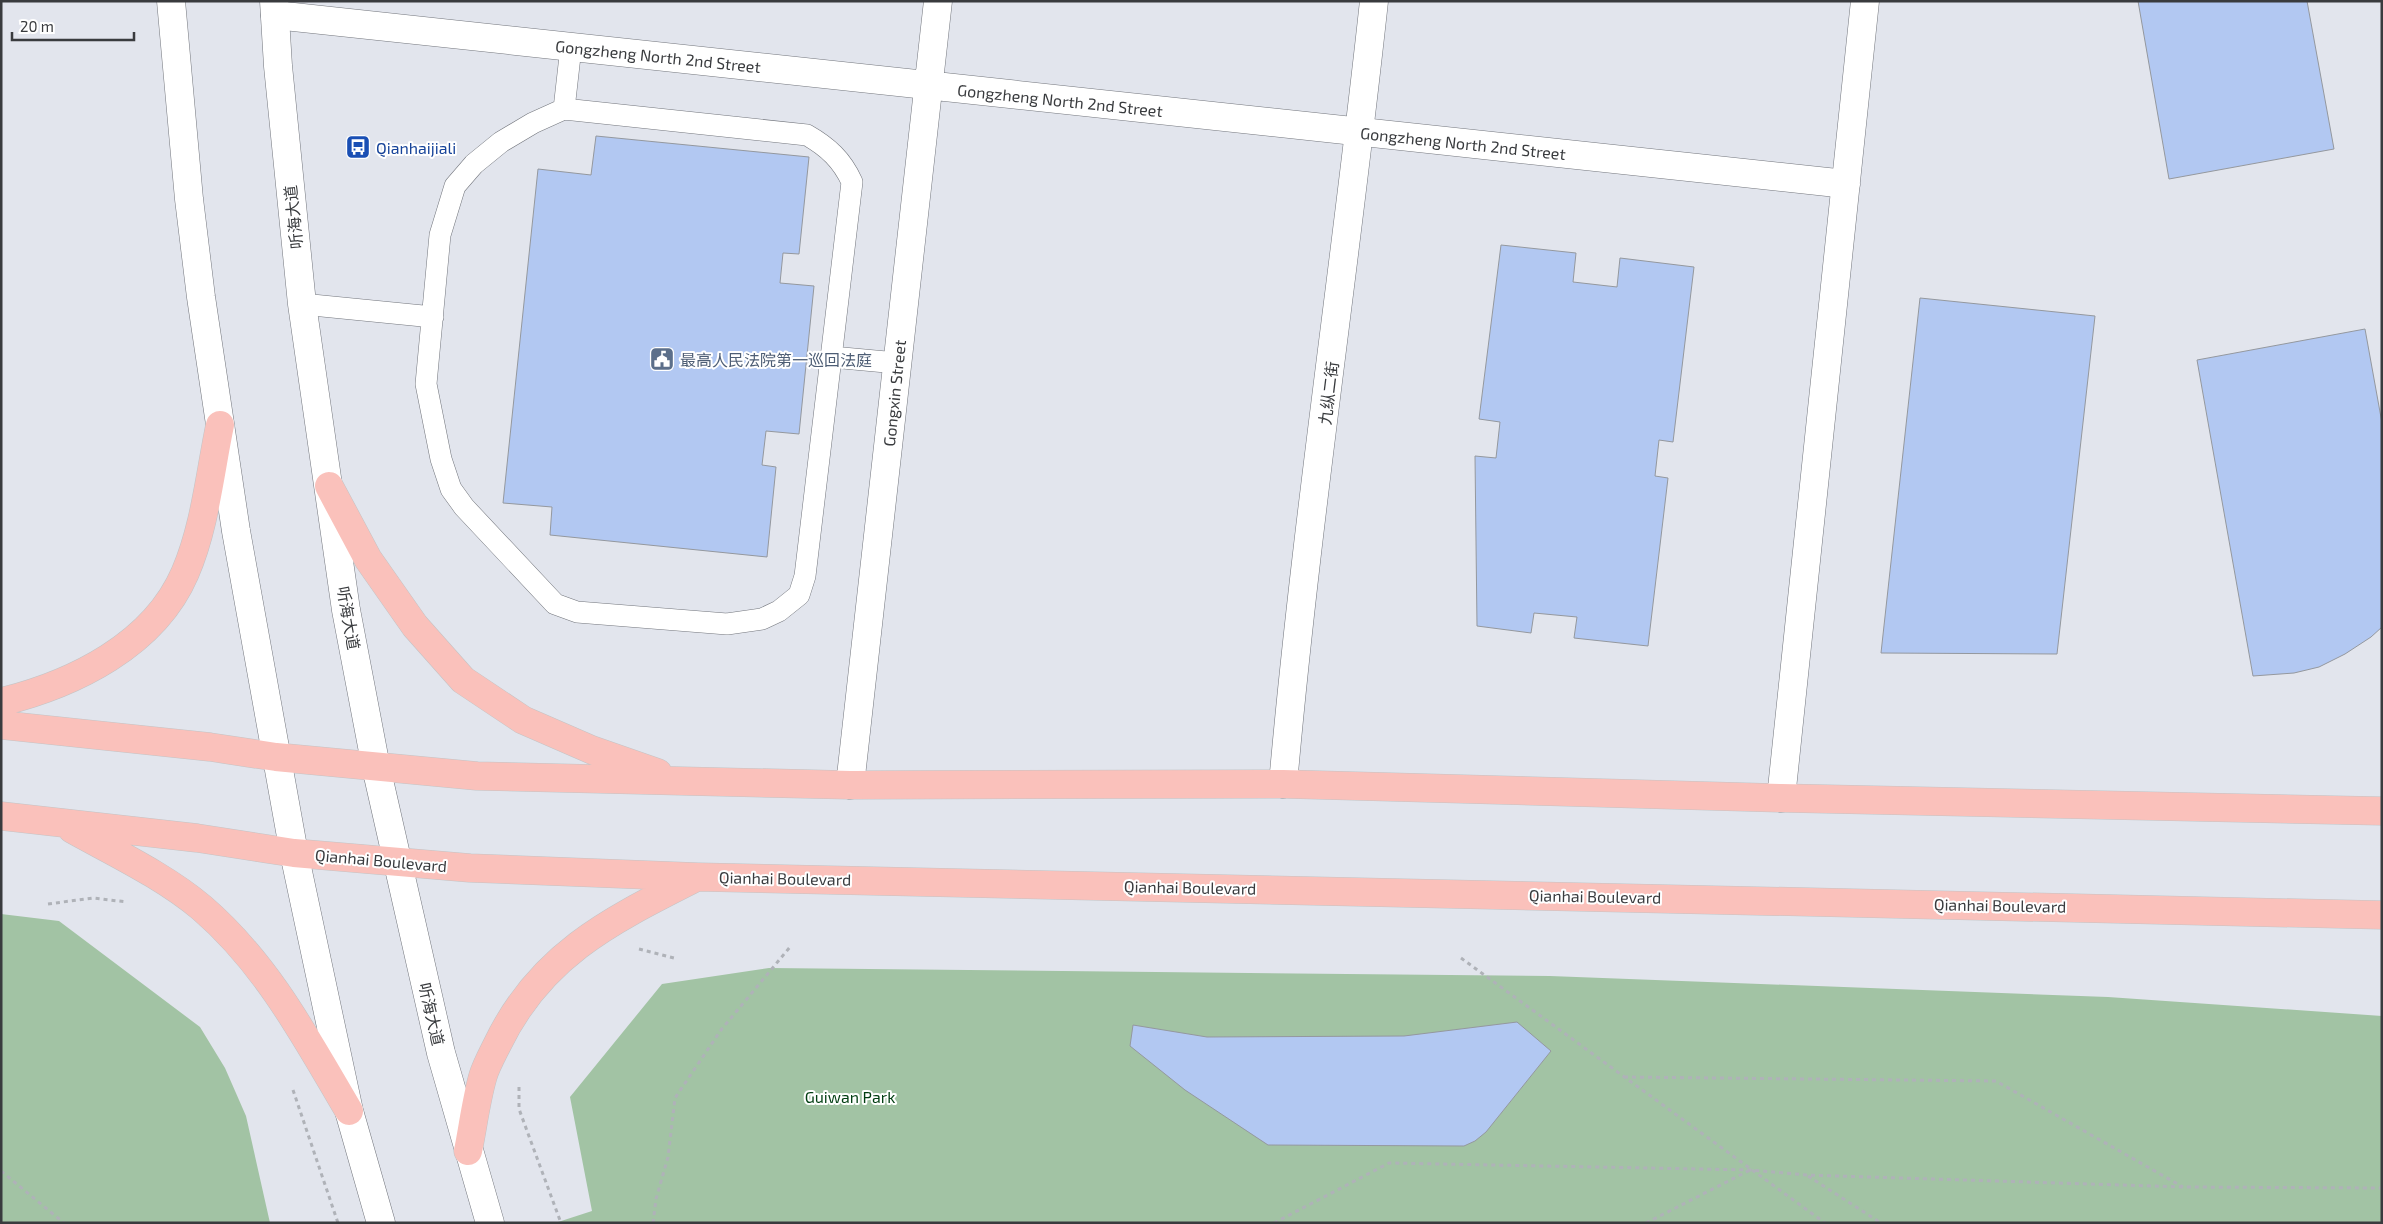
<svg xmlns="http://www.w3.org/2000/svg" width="2383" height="1224" font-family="'Exo 2','Noto Sans SC',sans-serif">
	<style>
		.green { fill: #a2c3a4 }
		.building { fill: #b2c8f2; stroke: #94989e }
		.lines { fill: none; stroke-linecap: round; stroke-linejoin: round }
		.service-casing { stroke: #73767d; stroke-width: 22 }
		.minor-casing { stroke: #73767d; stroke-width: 29 }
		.tertiary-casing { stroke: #73767d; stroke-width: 29 }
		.secondary-casing { stroke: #73767d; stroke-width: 29 }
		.primary-casing { stroke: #c4c4c5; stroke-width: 29 }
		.path { stroke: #afb2b8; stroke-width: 3; stroke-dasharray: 4 4; stroke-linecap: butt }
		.service { stroke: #fff; stroke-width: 21 }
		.minor { stroke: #fff; stroke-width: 28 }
		.tertiary { stroke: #fff; stroke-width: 28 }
		.secondary { stroke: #fff; stroke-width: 28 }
		.primary { stroke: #fac1bb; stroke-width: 28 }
		.labels { text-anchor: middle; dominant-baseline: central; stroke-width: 4; stroke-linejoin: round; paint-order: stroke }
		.street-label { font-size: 16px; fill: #393b3e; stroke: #fff }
		.transit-label { font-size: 16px; fill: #164399; stroke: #fff; text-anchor: start }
		.service-label { font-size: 16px; fill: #4e5e75; stroke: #fff; text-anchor: start }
		.park-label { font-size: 16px; fill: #013e11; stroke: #fff }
	</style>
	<rect width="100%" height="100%" fill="#e2e5ed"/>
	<path class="green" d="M1,914L59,921L200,1027L225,1068L246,1116L270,1223H1Z
		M769,968L1550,976L2108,997L2382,1016V1223H555L592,1211L570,1097L662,984Z"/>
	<path class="building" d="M2138,1H2307L2334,149L2169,179Z
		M596,136L809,157L799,254L783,253L780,283L814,286L799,434L766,431L762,465L776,467L767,557L550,535L552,507L503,503L538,169L591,175Z
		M1501,245L1576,253L1573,282L1617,287L1620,258L1694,267L1673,442L1659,440L1655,476L1668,478L1648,646L1574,638L1577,617L1534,613L1531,633L1477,626L1475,456L1496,458L1500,422L1479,419Z
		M1920,298L2095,316L2057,654L1881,653Z
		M2365,329L2382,423V627L2371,637L2345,654L2319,667L2294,673L2253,676L2197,360Z
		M1517,1022L1551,1051L1486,1132L1475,1141L1464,1146L1268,1145L1185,1090L1130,1046L1133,1025L1207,1037L1404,1036Z"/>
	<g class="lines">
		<defs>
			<path id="service" d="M564,109L807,135C828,147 842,160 852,182L805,576L799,595L779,611L762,619L727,624L577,612L555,604L464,507L451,489L441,459L426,384L440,235L455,186L474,164L501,142L533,123Z
				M564,109L571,47
				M302,304L433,317
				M832,357L897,363"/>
			<path id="minor" d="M275,15L1846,184
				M850,785L938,1
				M1781,798L1865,1"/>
			<path id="tertiary" d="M1283,784C1306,523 1346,262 1374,1"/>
			<path id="secondary" d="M171,1L189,199L201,297L236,531L294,853L349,1111L381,1223
				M274,1L278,66L302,304L346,610L376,767L441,1053L490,1223"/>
			<path id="primary" d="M329,486L368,559L415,626L463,680L523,720L592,750L658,773
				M1,702C74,684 154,645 185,573C205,527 210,473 220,425
				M1,725L210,747L276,757L477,776L850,785L1283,784L1781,798L2382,811
				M1,816L197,838L294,853L470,868L698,877L2382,915
				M72,829C115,853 164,876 202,908C267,964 306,1038 349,1111
				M468,1151C473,1126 476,1100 483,1076C486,1066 492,1055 497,1045C540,955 610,921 695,878"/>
		</defs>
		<use href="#service" class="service-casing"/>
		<use href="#minor" class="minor-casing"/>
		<use href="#tertiary" class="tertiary-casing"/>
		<use href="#secondary" class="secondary-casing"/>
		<use href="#primary" class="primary-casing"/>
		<path class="path" d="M48,904L93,898L127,902
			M639,949L674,958
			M1461,958L1825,1223
			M1624,1077L1996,1081L2183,1187
			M519,1087V1109L561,1223
			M293,1090L338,1223
			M1,1171L64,1223
			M1808,1176L1881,1223
			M653,1223L656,1199L668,1157L675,1098L721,1030L790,947
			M1274,1223L1389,1163L1751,1170L1807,1175L2184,1187L2382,1188
			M1646,1223L1750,1170"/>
		<use href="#service" class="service"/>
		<use href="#minor" class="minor"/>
		<use href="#tertiary" class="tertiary"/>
		<use href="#secondary" class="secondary"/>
		<use href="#primary" class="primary"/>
	</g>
	<defs>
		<symbol id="bus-square" viewBox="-11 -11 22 22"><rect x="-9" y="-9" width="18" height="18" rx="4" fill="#1a4fb4" stroke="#fff"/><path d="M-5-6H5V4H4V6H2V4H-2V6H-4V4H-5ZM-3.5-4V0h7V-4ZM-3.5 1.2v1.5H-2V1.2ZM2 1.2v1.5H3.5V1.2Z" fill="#fff"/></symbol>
		<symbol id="civic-square" viewBox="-11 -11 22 22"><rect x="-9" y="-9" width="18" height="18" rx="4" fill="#5c6f8a" stroke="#fff"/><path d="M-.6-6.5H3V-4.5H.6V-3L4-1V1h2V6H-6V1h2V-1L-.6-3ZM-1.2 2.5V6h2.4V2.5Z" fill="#fff"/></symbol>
	</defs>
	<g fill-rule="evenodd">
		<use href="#bus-square" x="344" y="133" width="28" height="28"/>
		<use href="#civic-square" x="648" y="345" width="28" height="28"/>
	</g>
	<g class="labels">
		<g class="street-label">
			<text transform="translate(658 56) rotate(6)">Gongzheng North 2nd Street</text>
			<text transform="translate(1060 100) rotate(6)">Gongzheng North 2nd Street</text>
			<text transform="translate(1463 143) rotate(6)">Gongzheng North 2nd Street</text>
			<text transform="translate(293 217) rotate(-96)">听海大道</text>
			<text transform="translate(894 393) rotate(-84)">Gongxin Street</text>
			<text transform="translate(1328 393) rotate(-83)">九纵二街</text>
			<text transform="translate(349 618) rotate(80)">听海大道</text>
			<text transform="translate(381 860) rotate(5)">Qianhai Boulevard</text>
			<text transform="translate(785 878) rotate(1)">Qianhai Boulevard</text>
			<text transform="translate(1190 887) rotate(1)">Qianhai Boulevard</text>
			<text transform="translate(1595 896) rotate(1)">Qianhai Boulevard</text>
			<text transform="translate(2000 905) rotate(1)">Qianhai Boulevard</text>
			<text transform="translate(432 1014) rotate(77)">听海大道</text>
		</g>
		<g class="transit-label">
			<text x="376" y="147">Qianhaijiali</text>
		</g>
		<g class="service-label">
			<text x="680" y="359">最高人民法院第一巡回法庭</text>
		</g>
		<g class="park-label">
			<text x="850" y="1096">Guiwan Park</text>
		</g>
	</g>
	<rect width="2383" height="1224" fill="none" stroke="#393b3e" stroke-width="5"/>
	<path d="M12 32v8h122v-8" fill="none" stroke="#393b3e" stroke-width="2.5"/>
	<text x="20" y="32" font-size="15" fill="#393b3e" stroke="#ffffff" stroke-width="4" paint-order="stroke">20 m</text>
</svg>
